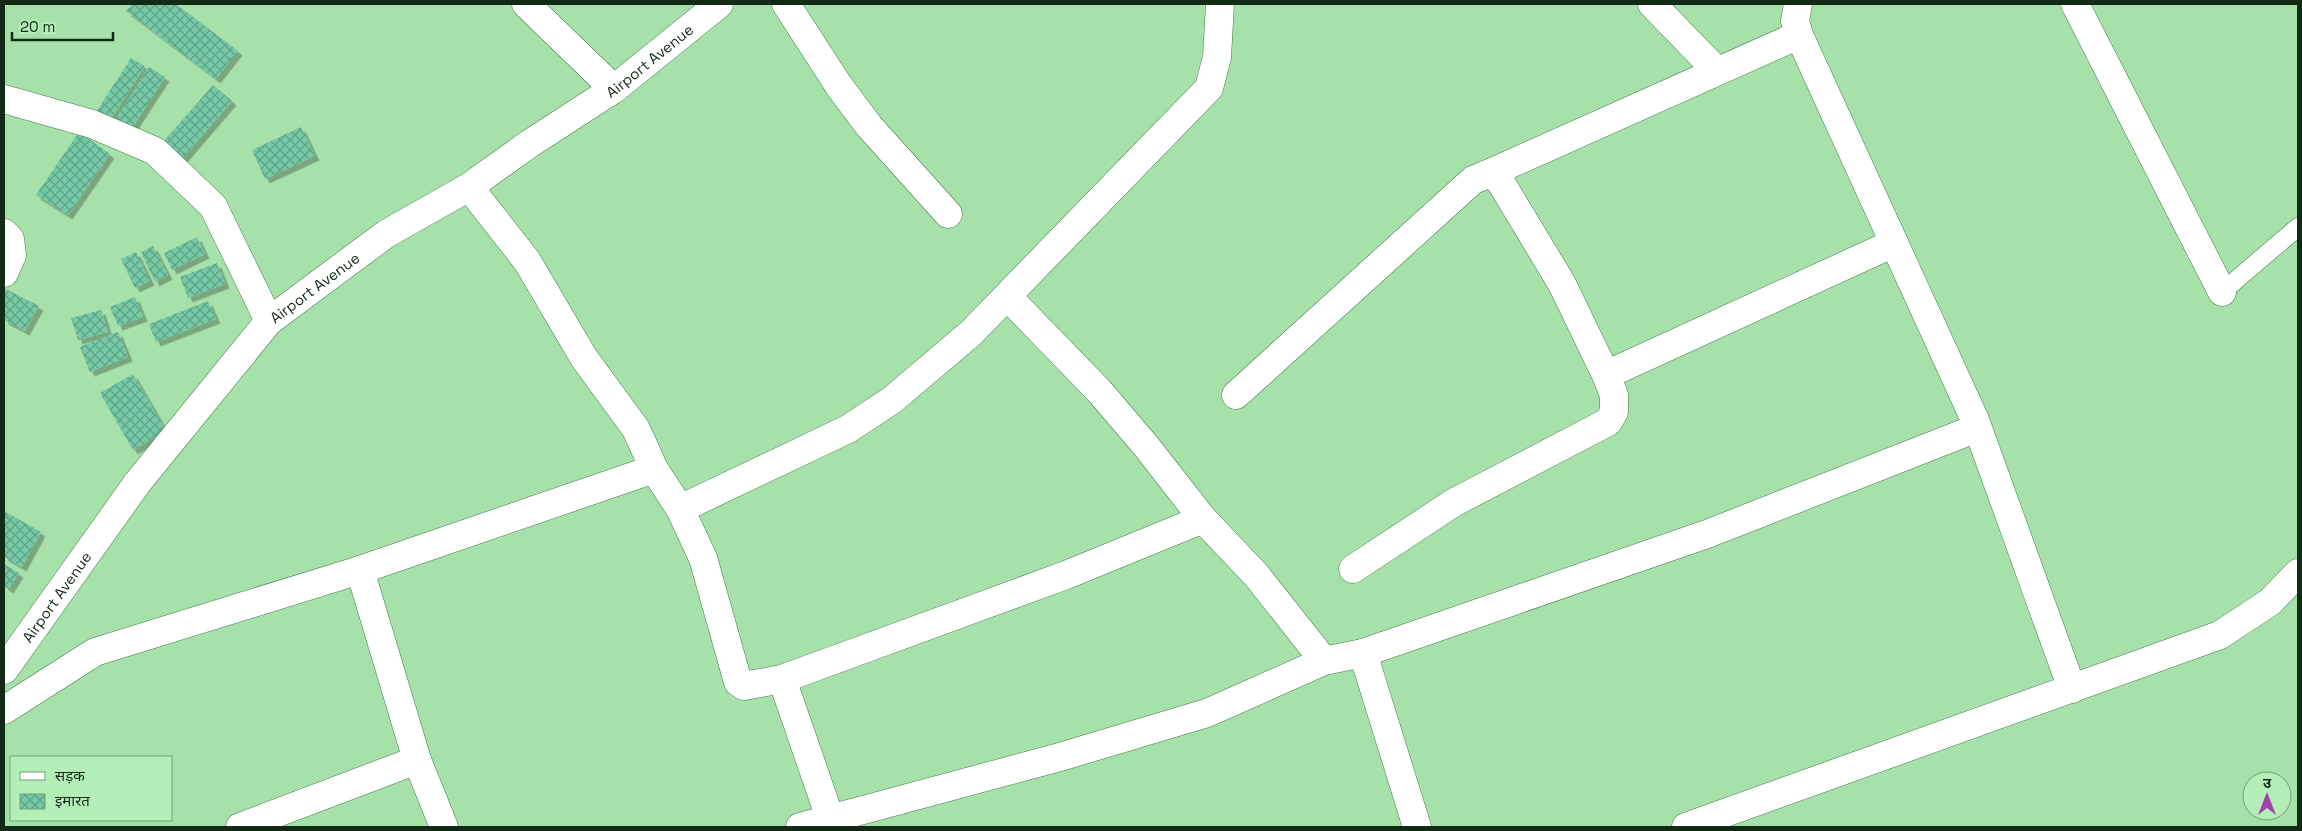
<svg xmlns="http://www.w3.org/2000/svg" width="2302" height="831" font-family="'Space Grotesk','Noto Sans Devanagari',sans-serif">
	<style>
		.building { fill: url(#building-cross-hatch); filter: url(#shadow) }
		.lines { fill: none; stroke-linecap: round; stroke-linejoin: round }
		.lane-casing { stroke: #447b4a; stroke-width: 19 }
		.street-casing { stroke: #447b4a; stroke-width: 29 }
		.lane { stroke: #fff; stroke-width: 18 }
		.street { stroke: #fff; stroke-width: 28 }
		.labels { text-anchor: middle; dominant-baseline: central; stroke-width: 4; stroke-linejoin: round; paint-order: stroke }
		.street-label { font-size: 15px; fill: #132a16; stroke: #b3eeb7 }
	</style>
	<defs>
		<pattern id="building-cross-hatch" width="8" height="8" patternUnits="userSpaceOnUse" patternTransform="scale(1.25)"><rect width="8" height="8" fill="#75c9a7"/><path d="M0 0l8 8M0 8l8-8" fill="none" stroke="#5fa387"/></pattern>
		<filter id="shadow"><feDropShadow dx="4.5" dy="4.5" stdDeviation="0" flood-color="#0004"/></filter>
	</defs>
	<rect width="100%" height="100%" fill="#a6e1aa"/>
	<path class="building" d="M132,4H176L238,51L216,79L126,11Z
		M131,58L145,66L107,125L93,117Z
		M149,67L165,77L128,134L113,124Z
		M213,85L232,101L183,158L164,141Z
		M301,127L315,156L265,179L252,150Z
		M79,132L110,154L68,215L36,195Z
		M197,237L205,254L172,270L164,253Z
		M153,246L168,275L155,282L141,252Z
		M136,252L150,281L135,288L121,259Z
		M217,263L225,284L188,298L180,277Z
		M6,289L39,306L25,331L4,320V294Z
		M135,297L143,317L118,326L110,307Z
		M208,301L216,319L156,342L149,324Z
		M101,310L108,332L78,340L71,318Z
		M118,332L128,357L90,372L80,347Z
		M133,374L166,431L133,450L100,393Z
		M4,511L41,532L22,567L4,557Z
		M4,564L19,573L9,589L4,586Z"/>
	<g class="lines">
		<defs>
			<path id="lane" d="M2222,292L2298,227"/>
			<g id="street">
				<path d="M526,4L614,89"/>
				<path d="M786,4L839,86L869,126L948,214"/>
				<path d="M1652,4L1717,71"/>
				<path d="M2075,4L2222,292"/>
				<path d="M4,99L92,124L155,151L213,206L269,321"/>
				<path d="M1490,173L1799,35"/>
				<path d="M469,187L527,261L584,358L636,429L654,469L680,509L703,558L738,682L744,686L782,679L1066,575L1203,519"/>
				<path d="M4,233L10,239L12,255L4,273"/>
				<path d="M1008,297L1100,392L1146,446L1203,519L1257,576L1324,661"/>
				<path d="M1606,375L1894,243"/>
				<path d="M1236,395L1473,180L1490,173L1500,181L1562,284L1606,375L1614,395V412L1608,422L1453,503L1353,569"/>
				<path d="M1975,420L2072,689"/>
				<path d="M680,509L848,429L892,400L971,333L1209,88L1217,57L1220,4"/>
				<path d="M360,570L417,760L444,827"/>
				<path d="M1363,653L1707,534L1972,430L1975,420L1799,35L1795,21L1798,4"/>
				<path id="s1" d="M4,670L138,482L269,321L386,234L469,187L529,144L614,89L719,4"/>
				<path d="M782,679L830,818"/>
				<path d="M4,710L95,652L360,570L654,469"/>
				<path d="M240,827L417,760"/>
				<path d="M800,827L1060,757L1207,713L1324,661L1363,653L1417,827"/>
				<path d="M1686,827L2220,635L2270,602L2298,573"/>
			</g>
		</defs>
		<use href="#lane" class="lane-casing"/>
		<use href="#street" class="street-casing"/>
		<use href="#lane" class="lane"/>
		<use href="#street" class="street"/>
	</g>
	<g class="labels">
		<g class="street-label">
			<text stroke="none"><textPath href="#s1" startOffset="900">Airport Avenue</textPath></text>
			<text stroke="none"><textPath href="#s1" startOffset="495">Airport Avenue</textPath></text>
			<text stroke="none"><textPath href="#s1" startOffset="90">Airport Avenue</textPath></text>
		</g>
	</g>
	<rect width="2302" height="831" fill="none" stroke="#132a16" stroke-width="10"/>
	<rect x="10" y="756" width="162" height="65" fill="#b3eeb7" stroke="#73a077"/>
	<rect x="20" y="772" width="25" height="8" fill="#ffffff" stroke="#73a077"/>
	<text x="55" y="781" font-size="15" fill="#132a16">सड़क</text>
	<rect x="20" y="794" width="25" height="15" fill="url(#building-cross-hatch)" stroke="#73a077"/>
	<text x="55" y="806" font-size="15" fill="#132a16">इमारत</text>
	<g transform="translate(2267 796)"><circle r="24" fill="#b3eeb7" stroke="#73a077"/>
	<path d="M0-4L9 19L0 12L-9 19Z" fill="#a441a8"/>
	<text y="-8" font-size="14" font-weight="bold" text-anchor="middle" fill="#132a16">उ</text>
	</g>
	<path d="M12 32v8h101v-8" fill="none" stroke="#132a16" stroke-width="2.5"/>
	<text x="20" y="32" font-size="15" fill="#132a16" stroke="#b3eeb7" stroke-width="4" paint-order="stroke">20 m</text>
</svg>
